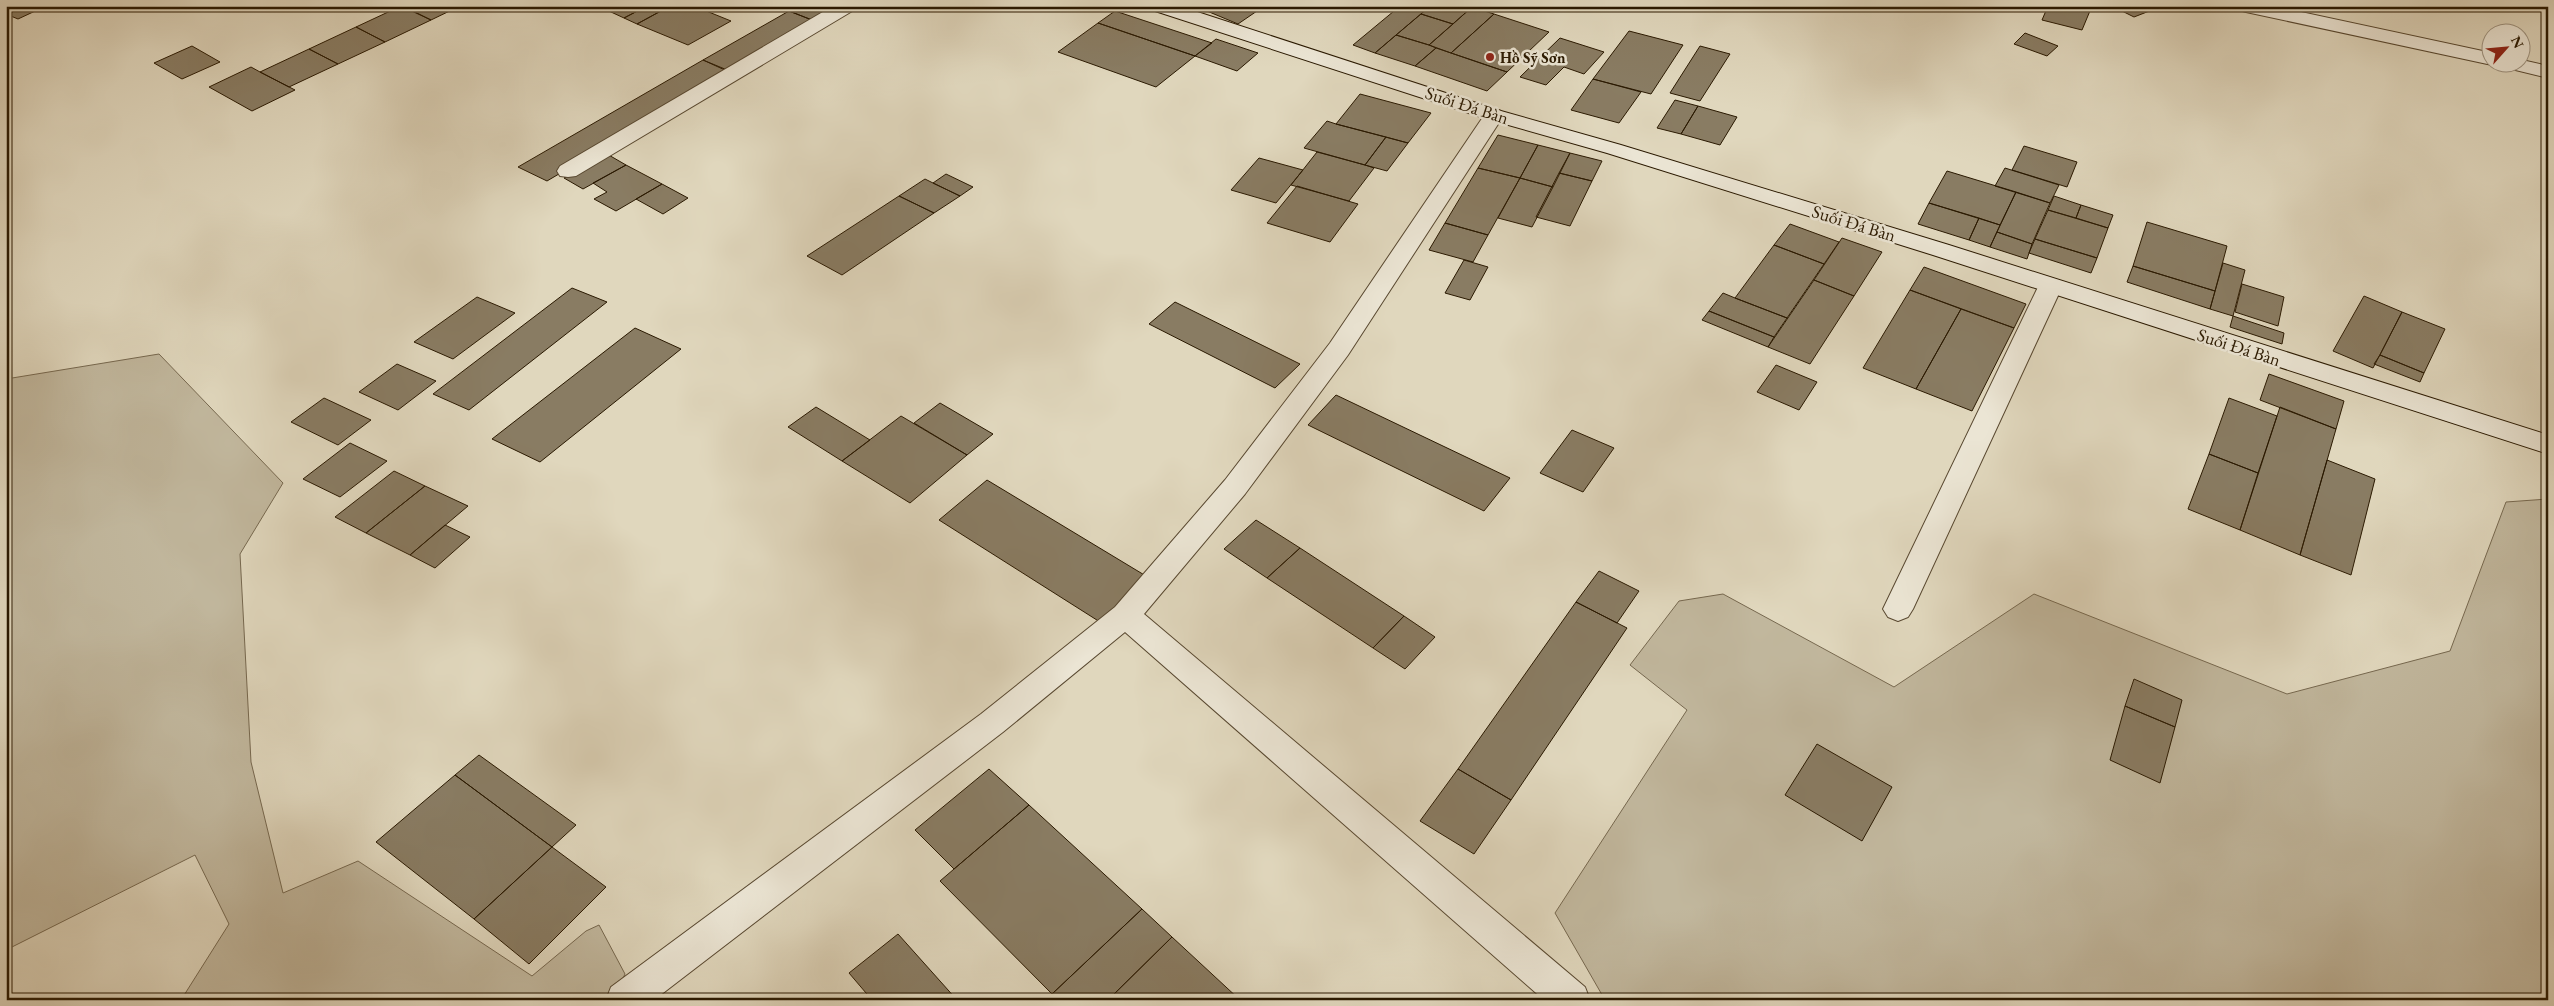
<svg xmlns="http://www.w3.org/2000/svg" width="2554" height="1006" font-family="'EB Garamond',serif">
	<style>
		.green { fill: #c1b79d; stroke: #76684f }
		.building { fill: #897c63; stroke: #2a1901 }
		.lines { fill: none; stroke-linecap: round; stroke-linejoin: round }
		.street-casing { stroke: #584830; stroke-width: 2 }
		.secondary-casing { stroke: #2a1901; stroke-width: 2 }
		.street { fill: #ebe5d4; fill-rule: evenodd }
		.secondary { fill: #ebe5d4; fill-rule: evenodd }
		.poi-dot { fill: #8f2418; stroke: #ebe5d4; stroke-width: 2 }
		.labels { text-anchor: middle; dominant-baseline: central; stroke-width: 5; stroke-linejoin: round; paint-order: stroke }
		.far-poi-label { font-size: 15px; font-weight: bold; fill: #2a1901; stroke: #ebe5d4; text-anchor: start }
		.street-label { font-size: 18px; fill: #2a1901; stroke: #ebe5d4 }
	</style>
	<rect width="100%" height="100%" fill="#e0d7bd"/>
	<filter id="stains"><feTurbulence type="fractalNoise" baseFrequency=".004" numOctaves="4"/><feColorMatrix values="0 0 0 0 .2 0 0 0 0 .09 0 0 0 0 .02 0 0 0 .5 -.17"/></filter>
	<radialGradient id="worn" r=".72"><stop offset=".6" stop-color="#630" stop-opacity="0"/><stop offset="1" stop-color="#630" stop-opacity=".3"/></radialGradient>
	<path class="green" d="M159,354L283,483L240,554L251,762L283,893L358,861L532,976L586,931L599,925L625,974L618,989L603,1000H181L229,924L195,855L6,950V379Z
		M2548,499V1000H1605L1555,913L1687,710L1630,665L1679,601L1723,594L1894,687L2034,594L2287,694L2450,651L2506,502Z"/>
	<path class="building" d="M6,6H46L18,19L6,14Z
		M401,6L431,20L385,42L356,27Z
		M403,6H460L431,20Z
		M598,6H647L624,18Z
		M647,6H670L637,24L624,18Z
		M670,6H694L731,21L688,45L637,24Z
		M796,6H835L812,20L789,11Z
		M1195,6H1244L1257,11L1238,24Z
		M1244,6H1265L1257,11Z
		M1400,6L1429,7L1375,53L1353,45Z
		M2048,6H2092L2082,30L2042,20Z
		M2112,6H2145L2152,10L2134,17Z
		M1429,7L1470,6L1472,7L1453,24L1421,14Z
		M1472,7L1494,14L1451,53L1429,45Z
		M789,11L812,20L727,71L703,60Z
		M1115,11L1212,43L1195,56L1098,23Z
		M1421,14L1453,24L1429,45L1396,35Z
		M1494,14L1549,32L1507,72L1451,53Z
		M1098,23L1195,56L1156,87L1058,52Z
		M356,27L385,42L338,64L309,49Z
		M1629,31L1683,45L1651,94L1593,79Z
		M2025,33L2058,46L2047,56L2014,44Z
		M1396,35L1429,45L1436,48L1415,66L1375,53Z
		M1560,38L1604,52L1584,74L1564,67L1546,85L1520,77Z
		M1216,39L1258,53L1237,71L1195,56Z
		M192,46L220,62L182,79L154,63Z
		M1700,46L1730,54L1700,101L1670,93Z
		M1436,48L1451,53L1507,72L1487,91L1415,66Z
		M309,49L338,64L289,87L260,72Z
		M703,60L732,72L547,181L518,167Z
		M251,67L260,72L295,90L252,111L209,87Z
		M1593,79L1641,92L1619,123L1571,110Z
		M1360,94L1431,113L1408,143L1336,124Z
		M1675,100L1698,106L1681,134L1657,128Z
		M1698,106L1737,117L1720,145L1681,134Z
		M1327,121L1336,124L1386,137L1365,165L1304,148Z
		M1498,135L1538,145L1520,178L1478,168Z
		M1386,137L1408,143L1387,171L1365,165Z
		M1538,145L1570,153L1553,187L1520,178Z
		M2024,146L2077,162L2067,187L2012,170Z
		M1317,152L1365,165L1374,168L1349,201L1291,185Z
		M1570,153L1602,161L1592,181L1559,173Z
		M607,154L626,165L583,189L564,178Z
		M1259,158L1303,170L1276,203L1231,190Z
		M626,165L662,184L616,211L594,199L607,192L593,183Z
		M1478,168L1520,178L1488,235L1445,223Z
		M2005,168L2059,185L2050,203L1995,186Z
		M1947,171L2016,192L2000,225L1929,203Z
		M1559,173L1592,181L1570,226L1536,217Z
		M946,174L973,187L960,196L933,183Z
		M1520,178L1553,187L1532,227L1498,218Z
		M925,179L933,183L960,196L934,213L899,196Z
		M662,184L688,198L663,214L636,199Z
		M1297,186L1358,204L1330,242L1267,223Z
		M2016,192L2050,203L2032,244L1997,232Z
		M899,196L934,213L842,275L807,256Z
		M2054,196L2081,205L2076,218L2048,210Z
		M1929,203L1979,218L1969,240L1918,224Z
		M2081,205L2113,215L2108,228L2076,218Z
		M2048,210L2108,228L2097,258L2035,239Z
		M1979,218L2000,225L1990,247L1969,240Z
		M2147,222L2227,246L2215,291L2133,266Z
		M1445,223L1488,235L1473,262L1429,250Z
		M1790,224L1839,242L1824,264L1774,245Z
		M1997,232L2032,244L2027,259L1990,247Z
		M1842,238L1882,252L1854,296L1814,280Z
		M2035,239L2097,258L2091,273L2029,253Z
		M1774,245L1824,264L1787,318L1735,298Z
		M1464,260L1488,267L1470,300L1445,293Z
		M2223,263L2245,270L2233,316L2210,309Z
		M2133,266L2215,291L2210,309L2127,282Z
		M1924,267L2026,304L2014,328L1910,290Z
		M1814,280L1854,296L1810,364L1768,347Z
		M2242,284L2284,297L2278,326L2235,312Z
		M572,288L607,302L469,410L433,394Z
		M1910,290L1961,309L1916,389L1863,368Z
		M1723,293L1735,298L1787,318L1774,337L1709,311Z
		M2364,296L2402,312L2373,368L2333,351Z
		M477,297L515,313L453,359L414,342Z
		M1175,302L1300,364L1275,388L1149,324Z
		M1961,309L2014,328L1972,411L1916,389Z
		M1709,311L1774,337L1768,347L1702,320Z
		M2402,312L2445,329L2424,373L2380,355Z
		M2233,316L2284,333L2282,344L2230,327Z
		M635,328L681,349L540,462L492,439Z
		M2380,355L2424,373L2420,382L2374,364Z
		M397,364L436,381L398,410L359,392Z
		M1776,365L1817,382L1799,410L1757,392Z
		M2269,374L2344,401L2336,429L2260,400Z
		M1336,395L1510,478L1484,511L1308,425Z
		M324,398L371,420L338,445L291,422Z
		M2229,398L2277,416L2258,473L2209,454Z
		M940,403L993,434L967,455L914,423Z
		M816,407L870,440L842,461L788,427Z
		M2280,407L2336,429L2300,555L2240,530Z
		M901,416L967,455L910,503L842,461Z
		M1572,430L1614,448L1583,492L1540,473Z
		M350,443L387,461L340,497L303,479Z
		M2209,454L2258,473L2240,530L2188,509Z
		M2327,460L2375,479L2351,575L2300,555Z
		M394,471L425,486L366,533L335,517Z
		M987,480L1146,576L1100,622L939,520Z
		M425,486L468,506L410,555L366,533Z
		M1256,520L1300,548L1267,578L1224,549Z
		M445,525L470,537L435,568L410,555Z
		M1300,548L1404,616L1373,648L1267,578Z
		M1599,571L1639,591L1617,623L1576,602Z
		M1576,602L1627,628L1511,800L1458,769Z
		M1404,616L1435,637L1405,669L1373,648Z
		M2134,679L2182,700L2175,727L2125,706Z
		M2125,706L2175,727L2160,783L2110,760Z
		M1817,744L1892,787L1862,841L1785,795Z
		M479,755L576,825L552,847L455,775Z
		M989,769L1029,805L954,869L915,830Z
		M1458,769L1511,800L1474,854L1420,821Z
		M455,775L552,847L474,919L376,842Z
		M1029,805L1142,909L1052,994L940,881Z
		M552,847L606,887L529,964L474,919Z
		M1142,909L1172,937L1108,1000H1058L1052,994Z
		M898,934L957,1000H872L849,973Z
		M1172,937L1240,1000H1108Z"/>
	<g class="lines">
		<defs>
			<path id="street" d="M833,6H856L854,10L576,176L568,177L560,176L557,171L560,166Z
				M2237,6H2273L2492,53V62H2522V60L2548,66V78L2499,66L2497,64L2492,65L2246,12L2239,10Z
				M1494,109L1501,111L1504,115L1348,355L1245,494L1144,614L1585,987L1590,1000H1544L1125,632L1003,732L654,1000H606L611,987L981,714L1115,607L1225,480L1330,343L1487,111Z
				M2050,279L2058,282L2062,287L1913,609L1908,617L1898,621L1888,617L1883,609L2038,287L2042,282Z"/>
			<path id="secondary" d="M1150,6H1179L1501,111L1621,145L1949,245L2548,435V454L1933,255L1607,153L1487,119L1152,10Z"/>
		</defs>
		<use href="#street" class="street-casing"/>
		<use href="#secondary" class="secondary-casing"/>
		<use href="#street" class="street"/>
		<use href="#secondary" class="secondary"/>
	</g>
	<circle class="poi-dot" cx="1490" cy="57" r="5"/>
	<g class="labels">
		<g class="far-poi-label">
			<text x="1500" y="57">Hồ Sỹ Sơn</text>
		</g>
		<g class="street-label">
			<text transform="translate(1467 105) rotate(18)">Suối Đá Bàn</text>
			<text transform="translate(1854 223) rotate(17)">Suối Đá Bàn</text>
			<text transform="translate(2239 347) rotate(18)">Suối Đá Bàn</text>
		</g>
	</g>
	<rect width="2554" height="1006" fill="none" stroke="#e0d7bd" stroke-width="25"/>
	<rect x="8" y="8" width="2539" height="991" fill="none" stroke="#2a1901" stroke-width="2.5"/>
	<rect x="12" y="12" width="2529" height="981" fill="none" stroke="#2a1901"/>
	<g transform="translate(2506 48) rotate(63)"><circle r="24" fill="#ebe5d4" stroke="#9e9380"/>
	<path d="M0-4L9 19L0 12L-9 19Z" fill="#8f2418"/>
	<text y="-8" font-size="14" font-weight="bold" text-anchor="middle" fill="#2a1901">N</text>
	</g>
	<rect width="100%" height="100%" filter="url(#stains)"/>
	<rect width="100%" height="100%" fill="url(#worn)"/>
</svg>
